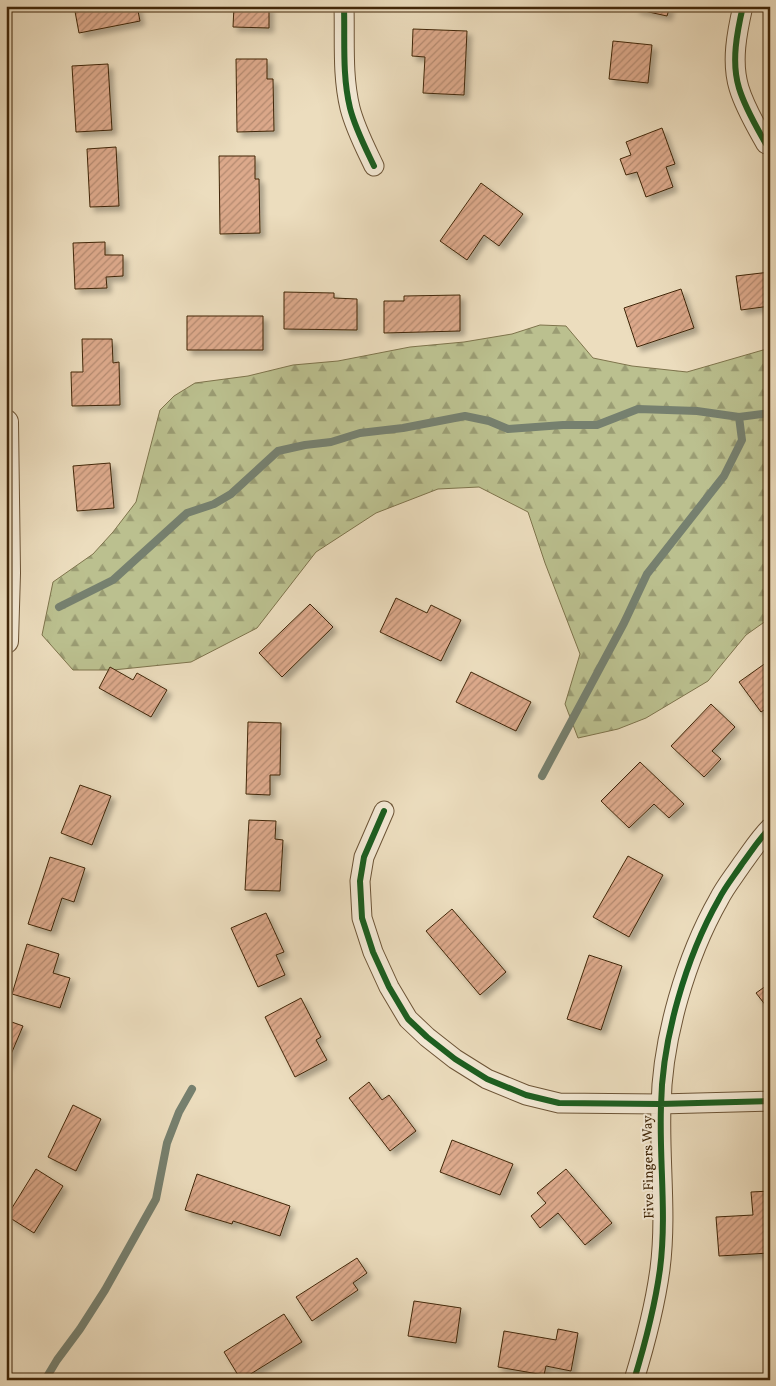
<svg xmlns="http://www.w3.org/2000/svg" width="776" height="1386" font-family="Vollkorn,serif">
	<style>
		.forest { fill: url(#forest-firs); stroke: #7e744c }
		.lines { fill: none; stroke-linecap: round; stroke-linejoin: round }
		.stream { stroke: #76806f; stroke-width: 8 }
		.building { fill: url(#building-hatch); stroke: #412709; filter: url(#shadow) }
		.minor-casing { stroke: #6c5436; stroke-width: 21 }
		.tertiary-casing { stroke: #6c5436; stroke-width: 26 }
		.minor { stroke: #f3e9d5; stroke-width: 19 }
		.tertiary { stroke: #f3e9d5; stroke-width: 24 }
		.cycleway-casing { stroke: #f3e9d5; stroke-width: 9 }
		.cycleway { stroke: #1b5e20; stroke-width: 6 }
		.labels { text-anchor: middle; dominant-baseline: central; stroke-width: 4; stroke-linejoin: round; paint-order: stroke }
		.street-label { font-size: 14px; fill: #412709; stroke: #f3e9d5 }
	</style>
	<defs>
		<pattern id="forest-firs" width="22" height="20" patternUnits="userSpaceOnUse" patternTransform="scale(1.25)"><rect width="22" height="20" fill="#bbc08f"/><path d="M5 1l3.5 6h-7zM16 11l3.5 6h-7z" fill="#9a9c73"/></pattern>
		<pattern id="building-hatch" width="6" height="6" patternUnits="userSpaceOnUse" patternTransform="scale(1.25)"><rect width="6" height="6" fill="#dca98b"/><path d="M-1 1l2-2M0 6l6-6M5 7l2-2" fill="none" stroke="#b48a70"/></pattern>
		<filter id="shadow"><feDropShadow dx="4.5" dy="4.5" stdDeviation="2.5" flood-color="#0004"/></filter>
	</defs>
	<rect width="100%" height="100%" fill="#ecddbe"/>
	<filter id="stains"><feTurbulence type="fractalNoise" baseFrequency=".004" numOctaves="4"/><feColorMatrix values="0 0 0 0 .2 0 0 0 0 .09 0 0 0 0 .02 0 0 0 .5 -.17"/></filter>
	<radialGradient id="worn" r=".72"><stop offset=".6" stop-color="#630" stop-opacity="0"/><stop offset="1" stop-color="#630" stop-opacity=".3"/></radialGradient>
	<path class="forest" d="M540,325L566,326L593,358L632,366L687,372L770,348V618L746,635L708,681L646,718L618,729L578,738L565,704L580,654L545,563L528,512L479,487L438,489L376,513L316,552L257,628L191,662L113,670H73L42,635L53,582L93,554L113,532L136,502L160,410L174,396L195,383L248,376L293,365L338,361L410,347L464,342L512,334Z"/>
	<g class="lines">
		<path class="stream" d="M59,607L113,580L187,513L214,504L231,494L278,451L305,445L331,442L360,433L403,428L465,416L489,421L508,429L563,425H597L638,409L697,411L739,417L770,413
			M542,776L624,623L647,574L724,476L742,440L739,417
			M45,1380L57,1360L80,1329L105,1290L156,1199L167,1143L179,1112L192,1089"/>
	</g>
	<path class="building" d="M74,6H137L140,21L79,33Z
		M234,6H269V28L233,27Z
		M636,6H670L667,16L635,9Z
		M413,29L467,31L464,95L423,93L425,57L412,56Z
		M613,41L652,45L648,83L609,79Z
		M236,59H267V79H273L274,131L237,132Z
		M108,64L112,130L76,132L72,66Z
		M662,128L675,164L666,167L673,187L646,197L637,172L626,175L620,159L631,155L626,142Z
		M116,147L119,206L90,207L87,149Z
		M219,156H255V179H259L260,233L220,234Z
		M481,183L523,214L499,246L484,235L467,260L440,241Z
		M105,242V255H123V276L106,277L107,288L75,289L73,243Z
		M770,272V306L741,310L736,276Z
		M681,289L694,328L637,347L624,308Z
		M284,292L334,293V298L357,299V330L284,329Z
		M460,295V331L384,333V301H404V296Z
		M187,316H263V350H187Z
		M82,339H112L113,363L119,362L120,405L72,406L71,372H83Z
		M110,463L114,508L77,511L73,466Z
		M396,598L427,613L431,605L461,620L441,661L380,632Z
		M310,604L333,627L282,677L259,653Z
		M770,660V706L761,712L739,682Z
		M110,667L133,680L137,673L167,690L151,717L99,688Z
		M471,672L531,702L516,731L456,702Z
		M711,704L735,727L712,751L721,759L704,777L671,746Z
		M248,722L281,723L280,775H270V795L246,794Z
		M640,762L684,804L669,818L654,804L629,828L601,801Z
		M80,785L111,796L92,845L61,833Z
		M249,820L276,821L275,839L283,840L280,891L245,890Z
		M628,856L663,875L629,937L593,917Z
		M50,857L85,868L74,902L62,898L51,931L28,924Z
		M452,909L506,972L480,995L426,931Z
		M266,913L284,952L276,955L285,975L258,987L231,928Z
		M27,944L59,954L53,973L70,978L60,1008L12,994Z
		M589,955L622,966L601,1030L567,1019Z
		M770,983V1011L756,993Z
		M301,998L321,1037L316,1040L327,1060L295,1077L265,1017Z
		M6,1020L23,1026L6,1066Z
		M369,1082L382,1100L389,1095L416,1131L390,1151L349,1098Z
		M73,1105L101,1119L76,1171L48,1157Z
		M452,1140L513,1164L500,1195L440,1172Z
		M36,1169L63,1186L34,1233L7,1216Z
		M566,1169L612,1223L585,1245L558,1213L540,1228L531,1216L546,1203L537,1193Z
		M197,1174L290,1206L280,1236L233,1221L232,1224L185,1210Z
		M770,1191V1218H767L769,1253L719,1256L716,1217L753,1215L751,1192Z
		M357,1258L367,1273L353,1283L358,1290L312,1321L296,1297Z
		M414,1301L461,1308L456,1343L408,1336Z
		M284,1314L302,1342L241,1380L224,1352Z
		M558,1329L578,1333L571,1371L546,1366L544,1375L498,1367L504,1331L556,1340Z"/>
	<g class="lines">
		<defs>
			<path id="minor" d="M344,6C345,40 342,75 350,108C355,128 365,147 374,166
				M743,6C737,32 731,62 739,88C745,108 756,126 766,144
				M384,811L364,857L360,881L362,918L373,952L389,987L408,1019L427,1037L455,1059L487,1079L526,1095L559,1103L660,1104L770,1101
				M634,1380C645,1344 655,1306 660,1269C667,1214 659,1160 661,1106C662,1039 686,957 719,899C725,887 734,876 742,864C751,852 759,839 770,828"/>
			<path id="tertiary" d="M6,422L8,573L6,641"/>
		</defs>
		<use href="#minor" class="minor-casing"/>
		<use href="#tertiary" class="tertiary-casing"/>
		<use href="#minor" class="minor"/>
		<use href="#tertiary" class="tertiary"/>
		<defs>
			<path id="cycleway" d="M344,6C345,40 342,75 350,108C355,128 365,147 374,166
				M743,6C737,32 731,62 739,88C745,108 756,126 766,144
				M6,422L8,573L6,641
				M384,811L364,857L360,881L362,918L373,952L389,987L408,1019L427,1037L455,1059L487,1079L526,1095L559,1103L660,1104L770,1101
				M634,1380C645,1344 655,1306 660,1269C667,1214 659,1160 661,1106C662,1039 686,957 719,899C725,887 734,876 742,864C751,852 759,839 770,828"/>
		</defs>
		<use href="#cycleway" class="cycleway-casing"/>
		<use href="#cycleway" class="cycleway"/>
	</g>
	<g class="labels">
		<g class="street-label">
			<text transform="translate(649 1167) rotate(-91)">Five Fingers Way</text>
		</g>
	</g>
	<rect width="776" height="1386" fill="none" stroke="#ecddbe" stroke-width="25"/>
	<rect x="8" y="8" width="761" height="1371" fill="none" stroke="#412709" stroke-width="2.5"/>
	<rect x="12" y="12" width="751" height="1361" fill="none" stroke="#412709"/>
	<rect width="100%" height="100%" filter="url(#stains)"/>
	<rect width="100%" height="100%" fill="url(#worn)"/>
</svg>
